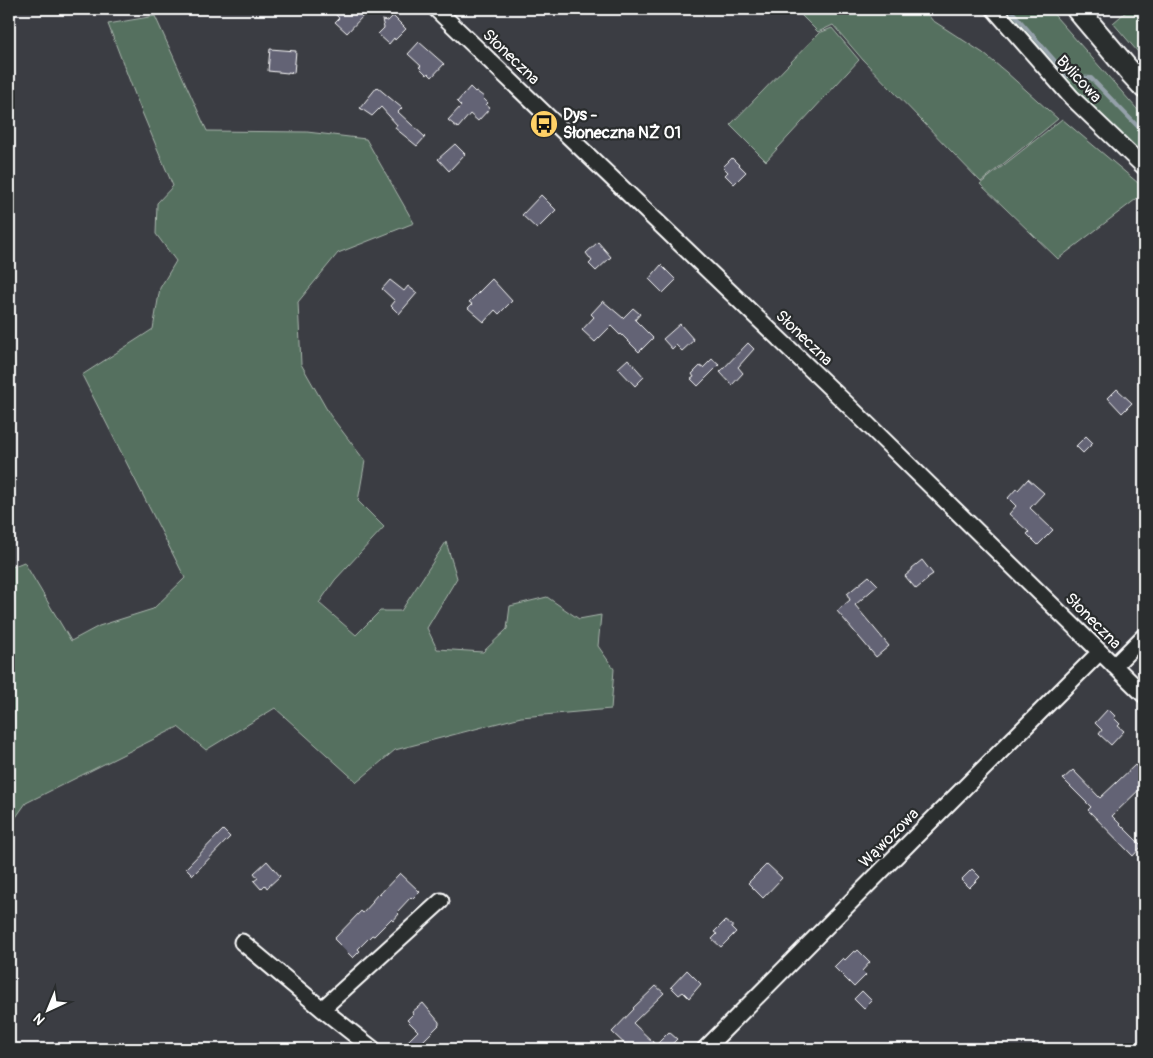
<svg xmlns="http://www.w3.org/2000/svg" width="1153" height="1058" font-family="Pangolin,sans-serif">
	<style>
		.green { fill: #546f5e; stroke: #aab7ae }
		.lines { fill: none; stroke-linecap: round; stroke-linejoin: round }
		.stream { stroke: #95a1aa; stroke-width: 4 }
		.building { fill: #646375; stroke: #fff }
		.minor-casing { stroke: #fff; stroke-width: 19 }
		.highway-casing { stroke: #fff; stroke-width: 25 }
		.minor { stroke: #2a2d2e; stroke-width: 15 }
		.highway { stroke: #2a2d2e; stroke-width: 21 }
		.labels { text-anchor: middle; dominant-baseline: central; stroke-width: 4.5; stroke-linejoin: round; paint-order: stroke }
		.street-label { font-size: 16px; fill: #fff; stroke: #2a2d2e }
		.poi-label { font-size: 16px; font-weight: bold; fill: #fff; stroke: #2a2d2e; text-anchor: start }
	</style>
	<rect width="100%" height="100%" fill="#3b3d43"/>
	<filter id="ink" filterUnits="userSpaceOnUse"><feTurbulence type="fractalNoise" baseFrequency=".02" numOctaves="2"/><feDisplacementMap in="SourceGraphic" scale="10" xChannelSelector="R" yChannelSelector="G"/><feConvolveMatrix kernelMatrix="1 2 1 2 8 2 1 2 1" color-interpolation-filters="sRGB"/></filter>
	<g filter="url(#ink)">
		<path class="green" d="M795,9H924L932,20L983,53L1006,72L1058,119L981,182L863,60L833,25L818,32Z
			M1003,9H1049L1144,117V156L1086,103Z
			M1129,9H1144V59L1113,23Z
			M155,16L207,131L307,132L366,139L414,223L338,253L298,302L301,364L330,415L365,461L358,501L384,527L335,580L319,603L356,635L380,611H401L446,542L457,578L427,628L437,649L483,652L507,629L510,606L547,597L579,619L601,615L598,646L614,669L611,709L521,717L395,750L357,782L275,708L206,750L178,727L26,803L9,827V568L24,562L71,641L99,626L153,609L185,578L82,375L153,329L160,288L176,261L156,234L157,203L173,186L139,105L108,24Z
			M832,28L859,60L766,161L730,125L819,33Z
			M1062,119L1144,188V193L1058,259L980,184Z"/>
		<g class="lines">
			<path class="stream" d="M1010,9L1068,76L1091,78L1144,133"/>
		</g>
		<path class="building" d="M330,9H362L359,13L363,16L347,33L335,22L339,18Z
			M393,16L406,29L395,40L394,38L389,44L378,34L384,28L382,20L388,21Z
			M419,42L444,64L432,77L428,73L427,75L419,67L421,66L408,54Z
			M270,49L296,51L294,73L288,72V73L268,71Z
			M377,87L402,108L398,112L425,137L417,146L395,128L397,125L381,107L372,116L360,108Z
			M470,87L475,92L476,91L484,97L483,98L488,103L486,105L490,108L478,121L470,114L458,128L448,120L461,106L457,102Z
			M455,144L465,154L449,171L438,159Z
			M732,158L746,172L734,184L725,175L728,172L723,167Z
			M541,195L556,210L537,229L522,215Z
			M598,242L611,257L596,271L589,264L592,261L586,253Z
			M661,265L676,280L663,293L649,279Z
			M492,279L512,301L499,314L495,310L484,322L468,308L472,304L469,302Z
			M390,280L404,291L408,286L417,293L399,314L391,306L395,301L382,289Z
			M603,301L623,318L633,308L640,314L635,320L653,338L639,352L621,334L620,335L611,326L595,342L582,330L594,317L591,314Z
			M680,324L694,340L682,351L676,345L672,349L663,339Z
			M748,343L754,349L738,367L743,373L732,385L720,372Z
			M628,359L644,377L635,386L618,368Z
			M712,359L719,365L698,386L691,379L694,377L692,374L700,366L703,368Z
			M1117,389L1132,403L1122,413L1108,398Z
			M1086,436L1093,443L1083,453L1076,446Z
			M1028,479L1044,493L1030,508L1053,530L1038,545L1027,534L1029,532L1009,514L1016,506L1008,498L1016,489L1018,490Z
			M922,560L933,574L927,578L928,579L916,589L905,576L912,570V568Z
			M869,576L878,585L855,605L889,646L876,657L837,611L850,600L847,594Z
			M1108,709L1115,716L1114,718L1120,724L1118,726L1124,731L1111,745L1099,734L1102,730L1095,723Z
			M1135,765L1144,774V785L1112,816L1142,846L1133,856L1088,810L1091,807L1063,779L1073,770L1100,798Z
			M223,830L230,837L193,875L186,868Z
			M267,861L280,876L267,888L265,885L261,889L254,881L258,878L254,873Z
			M767,864L782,878L763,898L748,883Z
			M972,869L980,877L969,888L961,880Z
			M400,873L420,892L413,899L411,897L397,912L399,914L393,921L391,919L374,936L372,935L358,949L360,951L353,958L334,939L361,911L363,913L373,902L372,901L377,895L378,896Z
			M725,921L729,924L732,925V928L736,932L721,947L712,939L717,934L714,932Z
			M858,950L870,962L862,971L866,975L854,987L834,967L843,958L845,960L854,951L856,952Z
			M687,970L701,984L689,998L683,992L679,995L671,987Z
			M656,986L664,993L633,1023L656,1045L669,1032L677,1039L667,1049H630L612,1032L634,1009L633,1008Z
			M862,991L872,1001L864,1009L854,999Z
			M423,1003L439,1022V1025L415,1049L408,1041L418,1031L407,1020L413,1014L412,1012Z"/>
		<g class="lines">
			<defs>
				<path id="minor" d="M436,9L852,409L1144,695
					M994,9L1071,97L1144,167
					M1114,666L1144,636
					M242,942L322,1009L373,1049
					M322,1009L441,901
					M705,1049L912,840L1100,652"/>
				<path id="highway" d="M1077,9L1131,73L1144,87"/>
			</defs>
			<use href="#minor" class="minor-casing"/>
			<use href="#highway" class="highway-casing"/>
			<use href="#minor" class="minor"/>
			<use href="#highway" class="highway"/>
		</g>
	</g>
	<defs>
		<symbol id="bus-disc" viewBox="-11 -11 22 22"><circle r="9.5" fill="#ffd166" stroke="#2a2d2e"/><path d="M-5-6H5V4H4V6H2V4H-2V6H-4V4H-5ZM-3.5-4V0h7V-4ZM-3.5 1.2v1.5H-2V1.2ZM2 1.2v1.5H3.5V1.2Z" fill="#111"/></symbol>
	</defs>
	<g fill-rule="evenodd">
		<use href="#bus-disc" x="528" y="108" width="32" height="32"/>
	</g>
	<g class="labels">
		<g class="street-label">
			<text transform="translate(511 57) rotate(44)">Słoneczna</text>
			<text transform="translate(1079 79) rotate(47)">Bylicowa</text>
			<text transform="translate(804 338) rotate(44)">Słoneczna</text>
			<text transform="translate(1093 621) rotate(45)">Słoneczna</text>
			<text transform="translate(889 838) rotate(-45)">Wąwozowa</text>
		</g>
		<g class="poi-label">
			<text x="563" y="115">Dys -<tspan x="563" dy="18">Słoneczna NŻ 01</tspan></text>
		</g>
	</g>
	<rect width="1153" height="1058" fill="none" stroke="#2a2d2e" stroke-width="30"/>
	<rect x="15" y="15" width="1123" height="1028" fill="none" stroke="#fff" stroke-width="2" filter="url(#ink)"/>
	<g transform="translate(48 1010) rotate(224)" stroke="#2a2d2e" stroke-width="4" paint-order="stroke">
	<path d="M0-4L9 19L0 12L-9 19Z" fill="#ffffff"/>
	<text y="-8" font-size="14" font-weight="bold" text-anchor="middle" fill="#ffffff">N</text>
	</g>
</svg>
